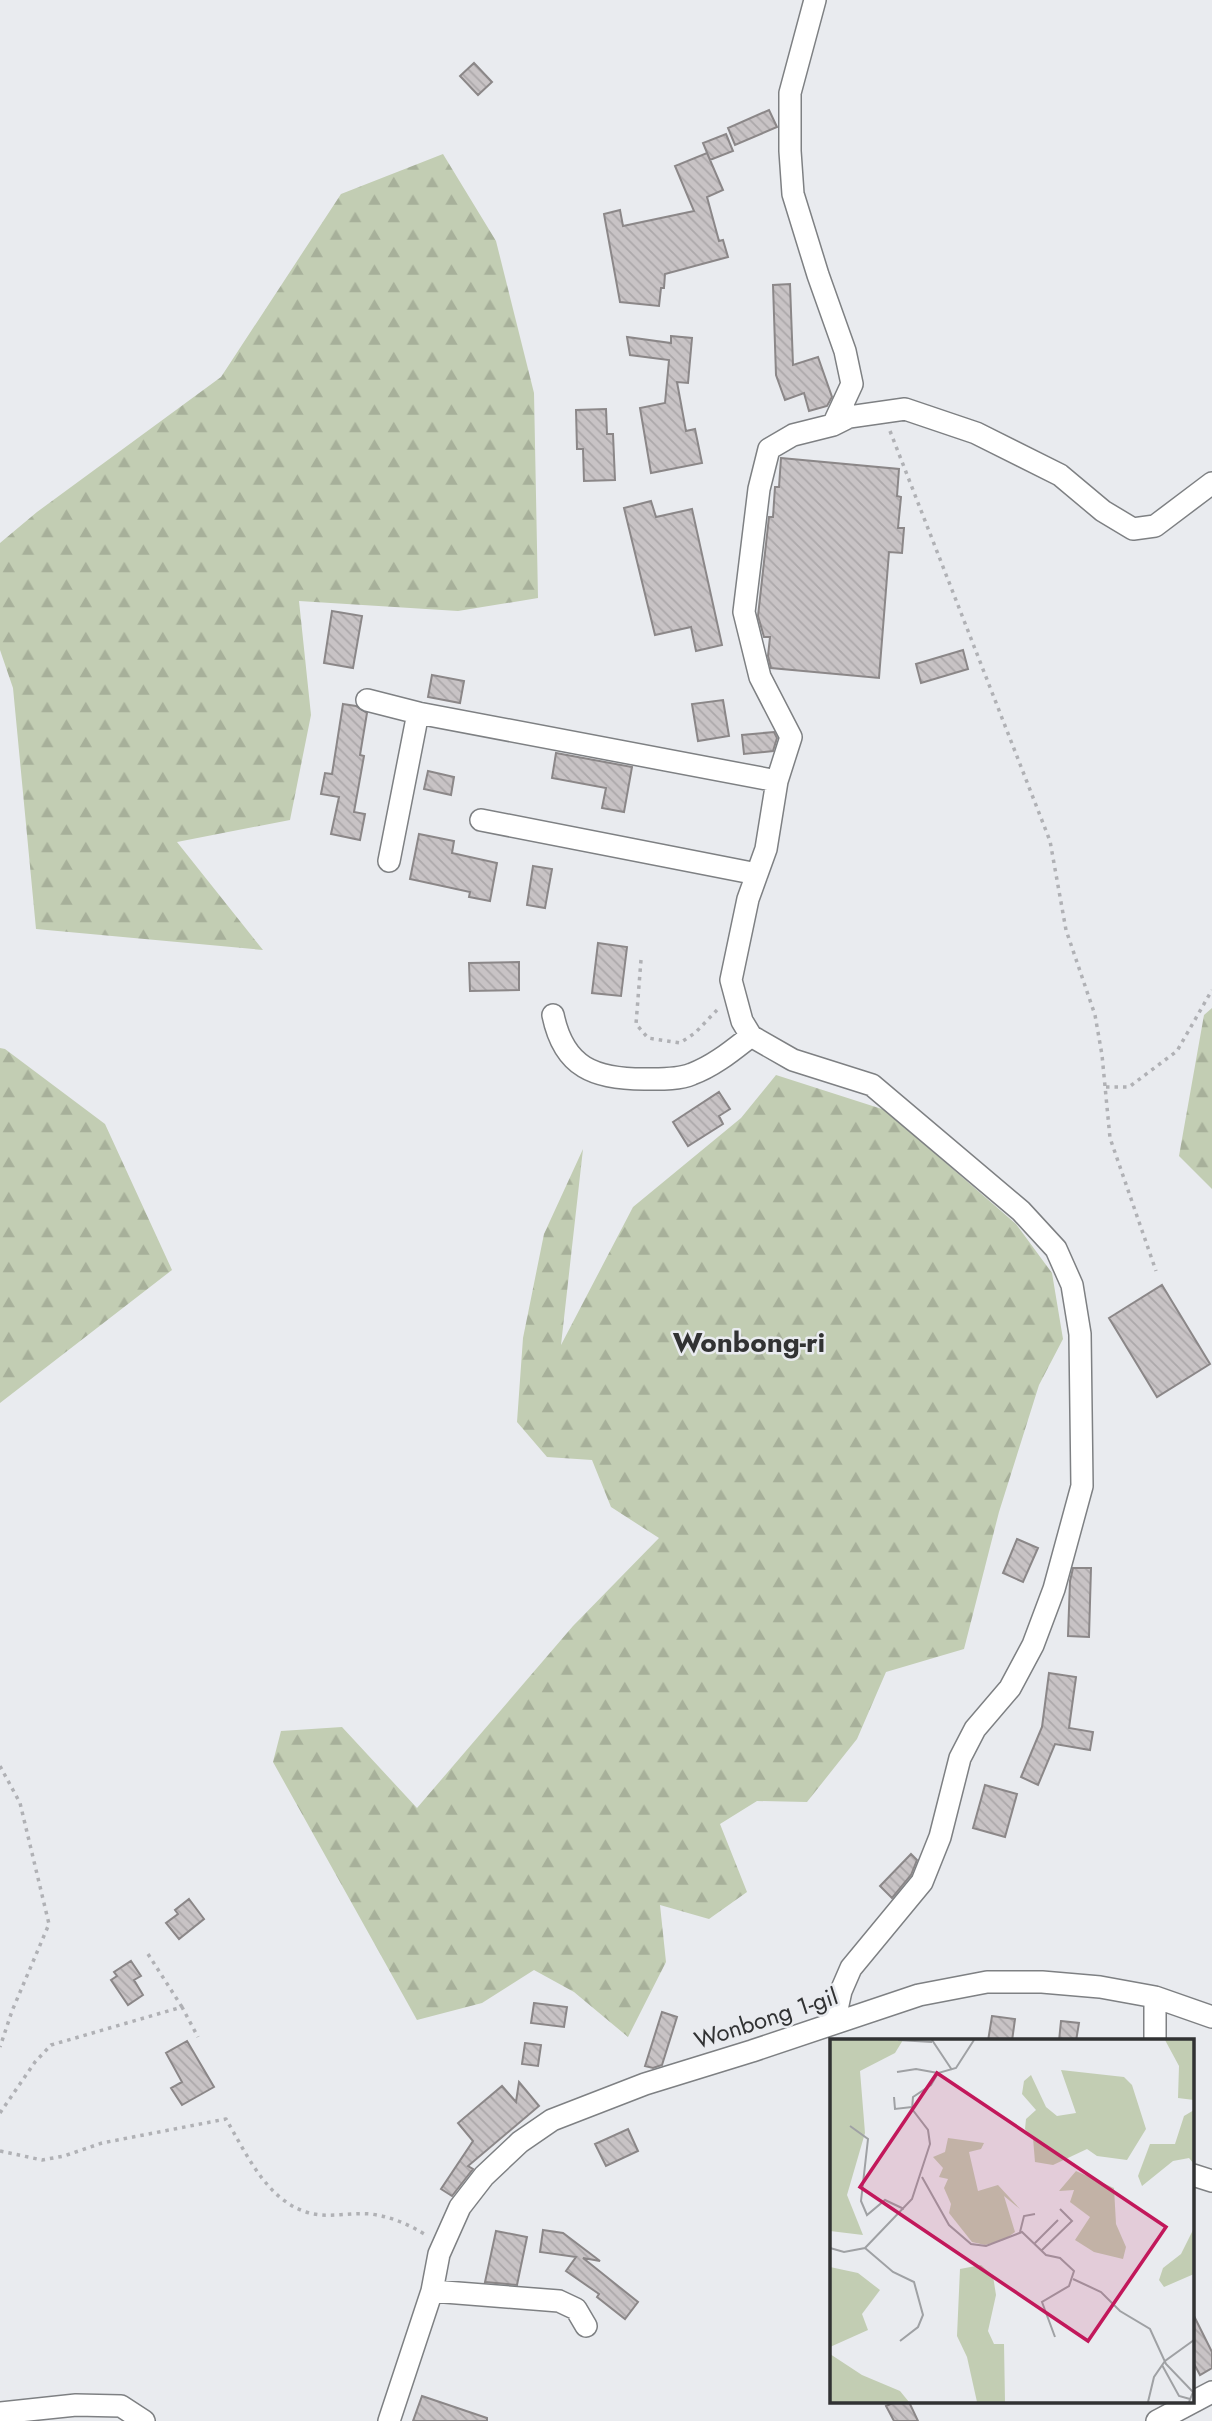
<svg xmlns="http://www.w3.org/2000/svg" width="1212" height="2421" font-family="Jost,sans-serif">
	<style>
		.forest { fill: url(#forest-firs) }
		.building { fill: url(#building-back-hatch); stroke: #8b8788; stroke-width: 2 }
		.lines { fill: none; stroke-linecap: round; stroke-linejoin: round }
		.minor-casing { stroke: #7e8083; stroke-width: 24 }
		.path { stroke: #b0b1b5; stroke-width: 3.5; stroke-dasharray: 3.5 5; stroke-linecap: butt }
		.minor { stroke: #fff; stroke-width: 21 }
		.labels { text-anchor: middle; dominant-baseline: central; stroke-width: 5; stroke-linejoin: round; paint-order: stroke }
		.street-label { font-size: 24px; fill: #313233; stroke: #e9ebef }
		.quarter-label { font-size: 28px; font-weight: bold; fill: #313233; stroke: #e9ebef }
		.inset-road { fill: none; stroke: #9fa1a4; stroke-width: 2 }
		.view { fill: #c2185b; fill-opacity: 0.15; stroke: #c2185b; stroke-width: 3.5 }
		.inset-edge { fill: none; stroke: #313233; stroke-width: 3.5 }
	</style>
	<defs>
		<pattern id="forest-firs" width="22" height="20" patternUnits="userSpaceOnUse" patternTransform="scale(1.75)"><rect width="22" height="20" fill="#c2cdb3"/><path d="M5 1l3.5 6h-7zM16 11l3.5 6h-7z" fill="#a7b09a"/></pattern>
		<pattern id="building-back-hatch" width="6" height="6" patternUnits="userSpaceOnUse" patternTransform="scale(1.75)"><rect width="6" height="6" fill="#c8c3c5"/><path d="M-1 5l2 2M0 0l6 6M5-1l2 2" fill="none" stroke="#aca8aa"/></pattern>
	</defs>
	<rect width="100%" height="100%" fill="#e9ebef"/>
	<path class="forest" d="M443,154L496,241L534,393L538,598L458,611L299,601L311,715L290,820L177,842L263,950L36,929L13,688L0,650V543L37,512L221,377L341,194Z
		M1212,1008V1189L1179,1156L1204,1015Z
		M0,1048L5,1049L105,1124L172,1270L0,1403Z
		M776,1075L885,1110L1016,1224L1052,1273L1063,1339L1039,1385L999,1512L964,1649L886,1672L857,1739L807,1802L757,1801L720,1824L747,1892L709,1919L660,1905L666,1962L628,2037L574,1992L534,1970L482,2003L417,2020L273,1762L281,1731L342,1727L417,1808L573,1626L659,1538L611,1507L592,1460L547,1457L517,1422L523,1338L544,1234L583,1149L561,1345L633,1207L741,1118Z"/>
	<path class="building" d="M474,63L492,82L478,95L460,76Z
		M769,110L777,127L735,145L728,128Z
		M726,134L733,151L710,160L703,143Z
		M707,153L723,190L707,197L719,241L723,240L728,257L665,274L664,288H661L659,306L620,302L604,214L620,210L623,226L694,211L675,166Z
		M790,284L793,365L818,357L832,397L827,406L809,411L804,393L785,400L776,375L773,285Z
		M671,336L692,338L688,383L677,382L686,431L695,429L702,463L651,473L640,408L665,403L669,360L630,355L627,337L671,343Z
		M606,409L607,434H613L615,480L584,481L583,449H577L576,410Z
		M781,458L899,469L897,496L901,497L898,528H904L902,553L889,552L879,678L771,668L768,656L770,637H764L758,616L769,517H773L775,487H779Z
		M651,501L656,517L692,509L722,645L696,651L691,627L655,635L624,508Z
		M332,611L362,616L353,668L324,663Z
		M963,650L968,669L921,683L916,664Z
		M432,675L464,681L460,703L428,697Z
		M723,700L729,736L698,741L692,704Z
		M343,704L356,706L367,713L360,755L364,756L354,812L365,814L360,840L331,834L339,797L321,794L325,773L332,774Z
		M774,732L777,738L773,751L744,754L742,735Z
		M556,753L632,767L624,812L602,808L606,788L552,778Z
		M428,771L454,777L451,795L424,789Z
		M419,834L454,841L452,853L497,863L490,901L469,897L470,892L410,879Z
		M533,866L552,869L545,908L527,905Z
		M598,943L627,947L621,996L592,993Z
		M519,962V990L470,991L469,963Z
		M719,1092L730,1109L719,1116L723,1124L688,1146L673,1122Z
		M1162,1285L1210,1364L1157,1397L1109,1318Z
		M1017,1539L1038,1548L1023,1582L1003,1573Z
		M1073,1568H1091L1089,1637L1068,1636L1070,1581Z
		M1049,1673L1076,1677L1069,1728L1093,1732L1090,1750L1055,1744L1038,1785L1021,1777L1042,1727Z
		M985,1785L1017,1794L1005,1837L973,1828Z
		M911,1854L917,1860L911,1875L892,1898L880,1886Z
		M189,1899L204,1919L179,1939L166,1923L178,1914L175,1910Z
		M131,1961L141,1976L134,1980L143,1995L128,2005L111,1980L117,1976L114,1972Z
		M534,2003L567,2007L564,2027L531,2023Z
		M662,2012L677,2017L662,2065L653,2068L645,2066Z
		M992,2016L1015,2019L1012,2041H988Z
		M1061,2021L1079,2023L1076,2041H1059Z
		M187,2041L214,2087L182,2105L171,2088L182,2082L166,2053Z
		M525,2043L541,2045L538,2066L522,2064Z
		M519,2082L539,2106L468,2166L473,2169L452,2196L441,2189L473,2141L458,2123L502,2086L516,2102Z
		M628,2129L638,2151L606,2166L595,2144Z
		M543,2230L563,2233L600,2261L583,2258L638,2302L625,2319L597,2297L599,2294L566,2271L576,2257L540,2252Z
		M496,2231L527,2237L517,2285L485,2282Z
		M1193,2314L1212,2352V2368L1200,2375L1193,2362Z
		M422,2396L487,2418V2421H413Z
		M895,2402H909L918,2421H894L886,2406Z"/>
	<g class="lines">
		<defs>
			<path id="minor" d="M815,0L790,93V151L793,194L818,275L845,351L852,384L833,425
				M367,700L418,713
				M481,820L757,874
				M389,861L418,713L777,781
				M553,1015C564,1068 595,1079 644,1079C659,1079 678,1080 692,1074C714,1066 733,1050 751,1036
				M1155,1997V2041
				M834,2023L841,1991L851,1968L922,1882L940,1837L960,1758L975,1729L1010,1688L1033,1645L1054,1589L1082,1486L1080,1334L1072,1285L1056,1249L1021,1211L872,1085L793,1060L751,1036L742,1021L731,980L748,899L766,849L777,781L791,737L760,677L744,612L759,489L769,449L793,435L833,425L849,417L905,409L976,433L1060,475L1103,511L1133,529L1155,526L1212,483
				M1193,2175L1212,2181
				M432,2291L559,2301L576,2309L586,2326
				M0,2413L76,2405L121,2406L144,2421
				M389,2421L432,2291L439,2254L460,2207L484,2176L520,2142L552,2120L645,2084L752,2051L919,1995L987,1982H1042L1100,1987L1155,1997L1212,2017
				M1157,2421L1212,2392"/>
		</defs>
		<use href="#minor" class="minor-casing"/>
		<path class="path" d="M890,431L1050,841L1066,930L1095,1015L1102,1055L1110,1138L1156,1271
			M641,960L636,1024L648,1038L680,1043L695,1033L717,1010
			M1106,1087H1129L1177,1051L1212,990
			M0,1766L20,1803L49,1924L12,2011L0,2047
			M148,1954L182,2007
			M0,2113L35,2062L51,2045L182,2007L198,2037
			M0,2151L42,2160L64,2156L102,2143L226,2119C246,2153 266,2199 306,2212C327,2219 350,2212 371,2214C392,2217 408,2224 426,2235"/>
		<use href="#minor" class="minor"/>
	</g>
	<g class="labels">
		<g class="street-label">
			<text transform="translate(766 2018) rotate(-18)">Wonbong 1-gil</text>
		</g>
		<g class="quarter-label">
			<text x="749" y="1342">Wonbong-ri</text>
		</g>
	</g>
	<g transform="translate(830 2039)">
		<rect width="364" height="364" fill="#e9ebef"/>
		<path d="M0,1H73L65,14L30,32L35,94L17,156L33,196L0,192ZM335,1H364V61L348,59L349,27ZM231,31L294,38L302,46L316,90L297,121L267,117L257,110L223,126L205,123L203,99L195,90L196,80L206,71L192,55L194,42L201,36L216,68L227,77L246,74ZM364,71V125L359,119L343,122L312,147L308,137L320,105H345L354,77ZM118,99L154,104L151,110L139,113L148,152L168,146L190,170L174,157L185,193L174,201L155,206L142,203L119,174L121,165L114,149L118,140L109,138L113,129L103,118L115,113ZM246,132L284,149L286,185L296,208L293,220L264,213L245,201L260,178L240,163L244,151L229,152ZM364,189V235L334,248L329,241L333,229L351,215ZM151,226L163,237L166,256L158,292L164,305H174L175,363H147L137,318L127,297L130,230ZM0,228L28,234L50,251L32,275L38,291L0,308ZM0,315L32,336L70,352L79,363H1Z" fill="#c2cdb3"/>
		<path class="inset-road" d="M68,1L102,3M102,1L122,31M67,33L86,30L108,34M64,58L65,70L82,68M20,87L38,100L31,162L37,176L55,161L74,170M92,138L119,186L141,205L156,207L192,193L216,216L230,219L244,232L239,247L212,263L225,298M190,193L194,177L205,175M205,204L228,181M0,209L14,213L35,209L82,160L100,105L98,91L82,70L83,58L101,46L108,34L126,29L144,1M35,209L63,233L84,243L93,276L88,288L70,302M212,211L242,182L230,170M243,240L271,253L290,272L320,290L336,325L363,353L359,363M332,326L349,357L360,360M318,363L324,338L335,322L364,301"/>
		<path class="view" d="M107,34L336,188L258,302L30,148Z"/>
		<rect width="364" height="364" class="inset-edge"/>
	</g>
</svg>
